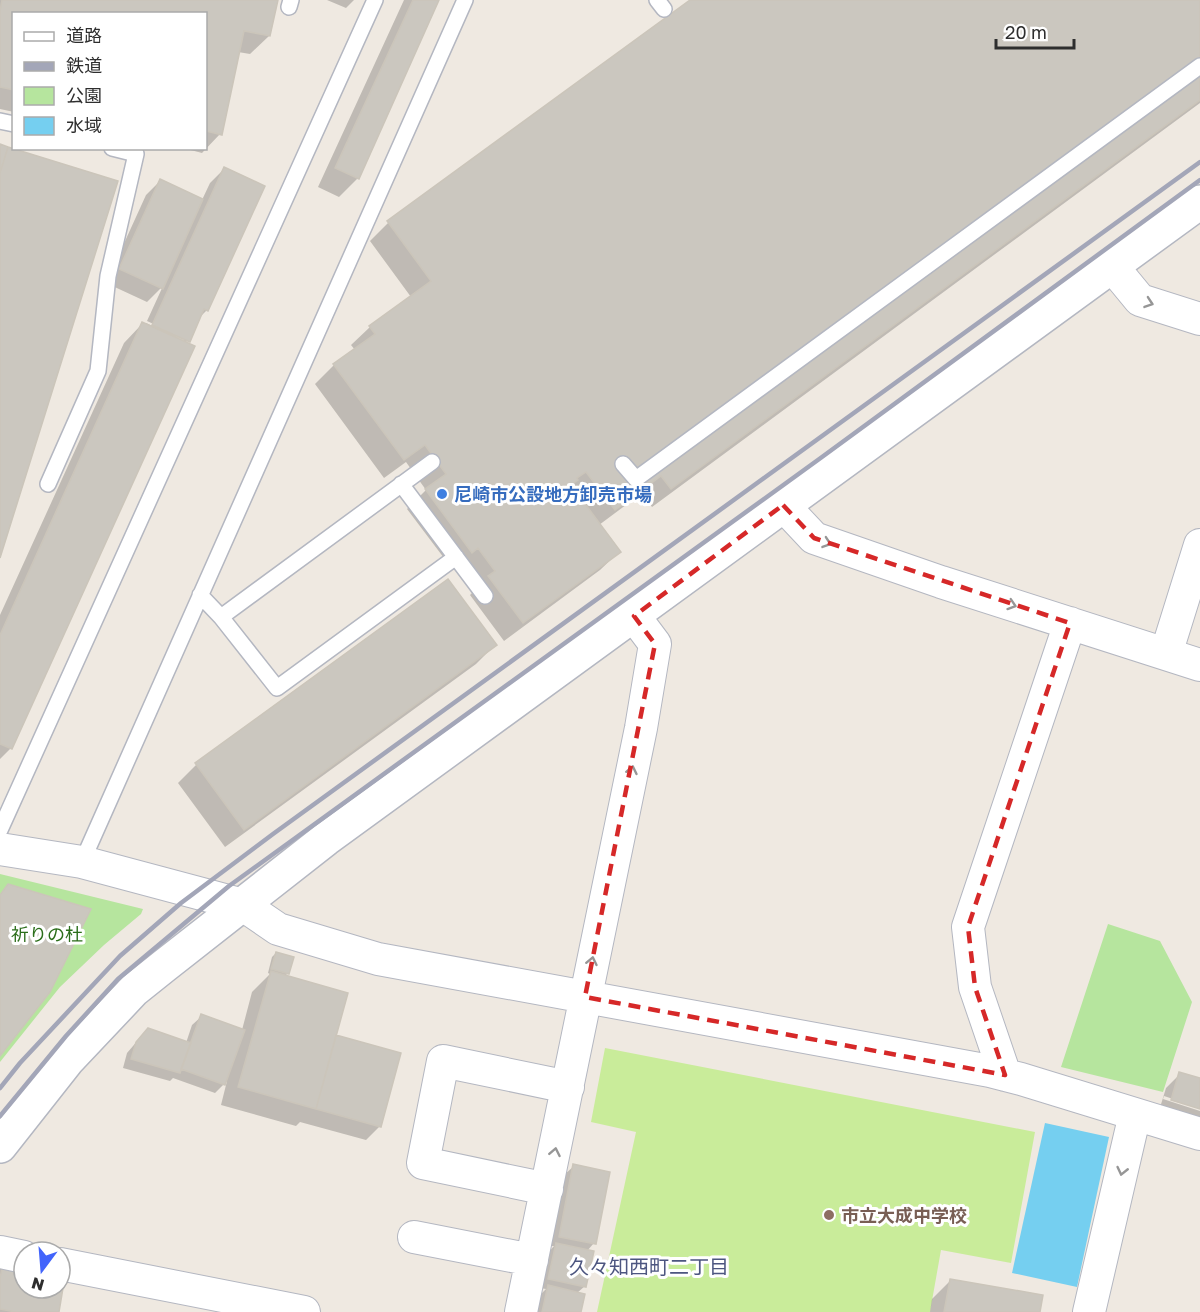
<svg xmlns="http://www.w3.org/2000/svg" width="1200" height="1312" font-family="'Golos Text','Noto Sans JP',sans-serif">
	<style>
		.green { fill: #b6e59e }
		.pitch { fill: #c9ec9a }
		.water { fill: #75cff0 }
		.shadow { fill: #0003 }
		.building { fill: #cbc7bf; stroke: #cbc5ba; stroke-width: 1.5 }
		.lines { fill: none; stroke-linecap: round; stroke-linejoin: round }
		.service-casing { stroke: #b4b7c1; stroke-width: 18 }
		.minor-casing { stroke: #b4b7c1; stroke-width: 34 }
		.tertiary-casing { stroke: #b4b7c1; stroke-width: 36 }
		.service { stroke: #fff; stroke-width: 15 }
		.minor { stroke: #fff; stroke-width: 32 }
		.tertiary { stroke: #fff; stroke-width: 33 }
		.rail { stroke: #a3a6b8; stroke-width: 4.5 }
		.oneway { stroke: #969696 }
		.marked { fill: none; stroke: #d62828; stroke-width: 4.5; stroke-dasharray: 12 8; stroke-linejoin: round }
		.shop-dot { fill: #3f7fe0; stroke: #fff; stroke-width: 2 }
		.education-dot { fill: #8d6e63; stroke: #fff; stroke-width: 2 }
		.labels { text-anchor: middle; dominant-baseline: central; stroke-width: 6; stroke-linejoin: round; paint-order: stroke }
		.shop-label { font-size: 18px; font-weight: bold; fill: #366cbe; stroke: #fff; text-anchor: start }
		.park-label { font-size: 18px; fill: #2c6e1b; stroke: #fff }
		.education-label { font-size: 18px; font-weight: bold; fill: #785e54; stroke: #fff; text-anchor: start }
		.neighbourhood-label { font-size: 20px; fill: #4d5680; stroke: #fff }
	</style>
	<rect width="100%" height="100%" fill="#efe9e1"/>
	<path class="green" d="M0,874L143,909L141,914L104,945L60,987L0,1062Z
		M1108,924L1160,941L1192,1002L1163,1092L1061,1067Z"/>
	<path class="pitch" d="M605,1048L1035,1132L1011,1263L941,1250L930,1312H597L636,1132L591,1122Z"/>
	<path class="water" d="M1045,1123L1109,1137L1077,1287L1012,1273Z"/>
	<path class="shadow" d="M0,0H276L269,36L250,54L238,52L220,134L202,153L183,148H206V14H14V112L0,109Z
		M327,0H354L346,8Z
		M404,0H437L358,178L339,197L318,187Z
		M693,0H1200V103L652,507L642,493L599,525L619,552L600,570L504,641L470,595L476,589L459,566L453,570L407,509L426,490L406,462L384,478L315,384L334,365L355,350L351,345L370,327L411,297L370,241L388,223Z
		M224,169L207,310L198,319L185,344L11,748L0,759V615L124,343L142,324L145,325L146,323L184,341V338L147,321L163,286L147,302L106,283L146,195L160,181L202,200L210,183Z
		M495,645L476,664L225,847L178,783L196,765Z
		M276,953L287,974L284,977L333,1040L380,1126L366,1140L300,1122L296,1126L221,1105L227,1081L215,1093L173,1078L170,1081L123,1068L127,1053L139,1039L186,1043L192,1025L202,1016L242,1030L252,992L270,974L268,973L272,957Z
		M1180,1074L1200,1079V1108L1164,1096L1163,1099L1200,1111V1127L1158,1114L1166,1088Z
		M574,1166L594,1243L587,1251L585,1286L577,1293L580,1312H535L539,1296L546,1289L540,1288L547,1254L554,1246H550L564,1175Z
		M3,1266L24,1288H60L64,1277L57,1312H0V1269Z
		M951,1280L1039,1312H930L932,1299Z"/>
	<path class="building" d="M2,0H278L270,36L244,31L222,135L206,131V14H14V90L0,87V11Z
		M413,0H439L359,179L335,168Z
		M690,0H1200V100L671,489L661,476L615,510L586,472L577,478L578,480L571,485L621,552L523,623L488,576L495,571L478,548L472,553L425,489L446,474L425,445L404,460L333,364L375,334L369,326L431,281L387,221Z
		M0,144L8,147L0,173Z
		M8,147L118,181L0,558V173Z
		M224,167L265,186L208,311L204,309L190,342L152,325Z
		M160,179L203,199L163,289L119,269Z
		M142,322L195,346L12,749L0,744V635Z
		M448,579L497,645L244,830L195,763Z
		M8,884L91,909L50,992L0,1056V895Z
		M276,952L294,957L289,974L271,969Z
		M271,971L348,993L316,1109L238,1087Z
		M201,1014L245,1030L225,1085L181,1069Z
		M148,1028L191,1043L180,1073L131,1059L136,1042Z
		M336,1035L401,1053L381,1127L316,1109Z
		M1179,1072L1200,1078V1109L1171,1100Z
		M573,1164L610,1172L596,1244L559,1237Z
		M556,1243L594,1251L586,1287L548,1279Z
		M3,1264L24,1268V1288H60V1275L65,1276L59,1312H15L0,1309V1278Z
		M950,1279L1043,1295L1040,1312H944Z
		M548,1285L585,1294L581,1312H542Z"/>
	<g class="lines">
		<defs>
			<path id="service" d="M657,0L664,9
				M289,7L291,0
				M0,121L14,124
				M623,464L636,479L1200,66
				M48,484L98,371L108,276L136,154L112,148
				M401,484L485,596
				M200,595L221,617L432,462
				M221,617L277,688L456,557
				M0,830L375,0
				M82,862L465,0"/>
			<path id="minor" d="M1112,266L1140,300L1200,319
				M783,505L814,538L941,582L1200,665
				M1166,654L1200,545
				M0,849L82,862L243,905L278,929L378,959L990,1071L1021,1079L1200,1134
				M1005,1075L975,987L968,927L1070,623
				M547,1189L423,1163L443,1061L568,1087
				M414,1237L532,1260
				M0,1252L24,1257
				M60,1264L304,1312
				M521,1312L641,728L655,644L634,616
				M1089,1312L1135,1114"/>
			<path id="tertiary" d="M0,1146L67,1061L134,990L164,966L326,839L1200,202"/>
		</defs>
		<use href="#service" class="service-casing"/>
		<use href="#minor" class="minor-casing"/>
		<use href="#tertiary" class="tertiary-casing"/>
		<use href="#service" class="service"/>
		<use href="#minor" class="minor"/>
		<use href="#tertiary" class="tertiary"/>
		<path class="rail" d="M0,1088L20,1063L120,956L181,903L273,834L1200,162
			M0,1116L66,1036L118,979L229,886L822,457L1200,180"/>
	</g>
	<defs><path id="oneway-chevron" d="M-2-3.5L2.5 0L-2 3.5" fill="none" stroke-width="1.6" stroke-linecap="round" stroke-linejoin="round" transform="scale(1.5)"/></defs>
	<g class="oneway">
		<use href="#oneway-chevron" transform="translate(1149 303) rotate(19)"/>
		<use href="#oneway-chevron" transform="translate(827 543) rotate(19)"/>
		<use href="#oneway-chevron" transform="translate(1012 605) rotate(18)"/>
		<use href="#oneway-chevron" transform="translate(632 770) rotate(-78)"/>
		<use href="#oneway-chevron" transform="translate(592 961) rotate(-78)"/>
		<use href="#oneway-chevron" transform="translate(555 1152) rotate(-79)"/>
		<use href="#oneway-chevron" transform="translate(1122 1171) rotate(103)"/>
	</g>
	<path class="marked" d="M783,505L814,538L1070,623L968,927L975,987L1005,1075L585,997L655,644L634,616Z"/>
	<circle class="shop-dot" cx="442" cy="494" r="6"/>
	<circle class="education-dot" cx="829" cy="1215" r="6"/>
	<g class="labels">
		<g class="shop-label">
			<text x="454" y="494">尼崎市公設地方卸売市場</text>
		</g>
		<g class="park-label">
			<text x="47" y="934">祈りの杜</text>
		</g>
		<g class="education-label">
			<text x="841" y="1215">市立大成中学校</text>
		</g>
		<g class="neighbourhood-label">
			<text x="649" y="1266">久々知西町二丁目</text>
		</g>
	</g>
	<rect x="12" y="12" width="195" height="138" fill="#ffffff" stroke="#ababab" stroke-width="1.5"/>
	<rect x="24" y="32" width="30" height="9" fill="#ffffff" stroke="#ababab" stroke-width="1.5"/>
	<text x="66" y="42" font-size="18" fill="#2e2e2e">道路</text>
	<rect x="24" y="62" width="30" height="9" fill="#a3a6b8" stroke="#ababab" stroke-width="1.5"/>
	<text x="66" y="72" font-size="18" fill="#2e2e2e">鉄道</text>
	<rect x="24" y="87" width="30" height="18" fill="#b6e59e" stroke="#ababab" stroke-width="1.5"/>
	<text x="66" y="102" font-size="18" fill="#2e2e2e">公園</text>
	<rect x="24" y="117" width="30" height="18" fill="#75cff0" stroke="#ababab" stroke-width="1.5"/>
	<text x="66" y="132" font-size="18" fill="#2e2e2e">水域</text>
	<g transform="translate(42 1270) rotate(196)"><circle r="28" fill="#ffffff" stroke="#ababab" stroke-width="1.5"/>
	<path d="M0-4.5L10 22L0 15L-10 22Z" fill="#4264fb"/>
	<text y="-9" font-size="16" font-weight="bold" text-anchor="middle" fill="#2e2e2e">N</text>
	</g>
	<path d="M996 39v9h78v-9" fill="none" stroke="#2e2e2e" stroke-width="3"/>
	<text x="1005" y="39" font-size="18" fill="#2e2e2e" stroke="#ffffff" stroke-width="4.5" paint-order="stroke">20 m</text>
</svg>
